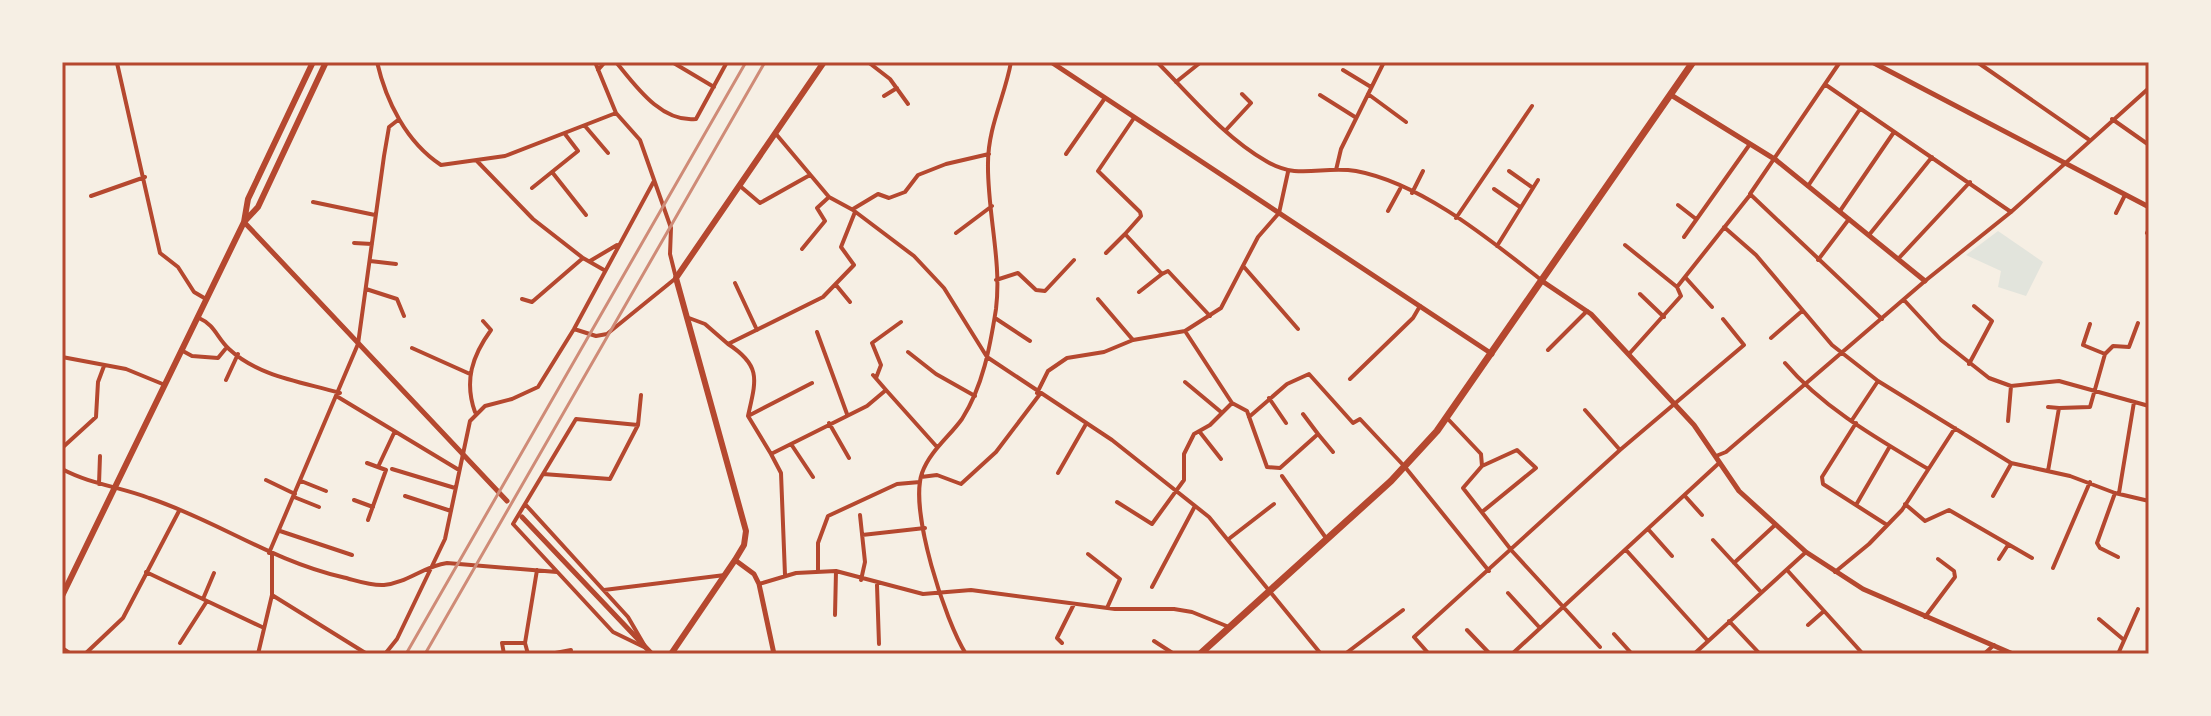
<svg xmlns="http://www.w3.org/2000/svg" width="2211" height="716" font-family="'Golos Text',sans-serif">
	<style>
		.green { fill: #e2e4dc }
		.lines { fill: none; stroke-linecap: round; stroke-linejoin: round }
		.stream { stroke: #c9d6d2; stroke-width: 3 }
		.minor { stroke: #b5482f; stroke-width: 4 }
		.tertiary { stroke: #b5482f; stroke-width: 5 }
		.secondary { stroke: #b5482f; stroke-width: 6 }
		.trunk { stroke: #b5482f; stroke-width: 7 }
		.rail { stroke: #cf8b77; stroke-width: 3 }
		.neatline { fill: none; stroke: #b5482f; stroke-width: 3 }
	</style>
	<rect width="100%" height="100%" fill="#f6efe4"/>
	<path class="green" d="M1998,231L2043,262L2026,296L1998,287L2001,271L1966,255Z"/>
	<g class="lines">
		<path class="stream" d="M1219,654H1220"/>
		<path class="minor" d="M377,62C386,101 406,142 441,165L505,156L616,113
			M616,62C635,85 661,123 696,119L727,62
			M672,62L714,87
			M868,62L890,79L908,104
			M1157,62C1191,96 1224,137 1266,161C1299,181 1322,165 1356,171C1421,183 1489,239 1540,279
			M1840,62L1750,194L1882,319
			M1942,62L1943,63
			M1977,62L2088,139
			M117,63L160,253L178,267L194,292L206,299
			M598,70L605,62
			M1343,70L1371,87
			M1176,82L1201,62
			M1826,85L2011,212
			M1368,94L1406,122
			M1320,95L1355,117
			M884,96L897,88
			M2112,119L2149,145
			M585,126L608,153
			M1226,130L1251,103L1242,94
			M776,134L829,197L853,210L914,256L944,288L987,357L1112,440L1209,517L1321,654
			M1066,154L1105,98
			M477,161L533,219L583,258
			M1336,170L1341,149L1384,62
			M1509,171L1533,188
			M552,172L586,215
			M740,186L760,203L810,175
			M1808,186L1860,109
			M532,188L578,151L565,134
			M1494,189L1520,207
			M1412,193L1423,171
			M91,196L145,177
			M313,202L375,215
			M1678,205L1696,219
			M853,209L878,194L889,198L905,192L918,175L946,164L989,154
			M1388,211L1400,189
			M1840,211L1894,132
			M2116,213L2125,195
			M1456,218L1532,106
			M1724,227L1756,255L1832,345L1878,381L2011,463L2070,476L2115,493L2149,501
			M956,233L992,206
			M2147,233L2149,229
			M1125,234L1141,216L1140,212L1098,171L1134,118
			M1869,235L1932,157
			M1684,237L1750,144
			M354,243L372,244
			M1625,245L1677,287L1681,296L1629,354
			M1497,246L1538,180
			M802,249L825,221L817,208L829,197
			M1106,253L1125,234L1162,274L1168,271L1210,316
			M1899,258L1970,182
			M1818,260L1849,219
			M370,261L396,264
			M590,261L617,245
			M1244,267L1298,329
			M1685,277L1712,307
			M996,280L1018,273L1036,290L1045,291L1074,260
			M735,283L757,330
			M836,285L850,302
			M1677,287L1750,195
			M366,289L397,299L404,316
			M1139,292L1162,274
			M1640,294L1664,317
			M522,299L532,302L583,258L604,270
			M1098,299L1133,340
			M1904,300L1941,340L1989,378L2011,386L2059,381L2149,406
			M199,318C215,325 217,338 229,349C259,377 303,382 340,393
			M689,318L705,324L728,344L823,297L854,265L841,247L855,212
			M995,318L1030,341
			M574,329L596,336L607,334L676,278L670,254L671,228L640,140L616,113L595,62
			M1185,331L1232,403L1247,411L1267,467L1280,468L1318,434L1333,452
			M817,332L847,414
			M1771,338L1802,311
			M728,344C762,366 756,380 748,416L771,454L867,406L886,390L937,447
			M412,348L470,374
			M181,350L192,356L218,358L227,347
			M1548,350L1587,311
			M908,352L936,374L975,396
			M2105,354L2113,346L2129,347L2138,323
			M62,357L126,369L165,385
			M1785,363C1823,408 1878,439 1928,469
			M1969,364L1992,321L1974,306
			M873,375L886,390
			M876,378L881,365L872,343L901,322
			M1350,379L1413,318L1420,306
			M226,380L238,354
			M1185,382L1221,412
			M1037,393L1048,371L1067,358L1104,352L1133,340L1185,331L1221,308L1258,237L1279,213L1288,172
			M338,397L459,470
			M1269,398L1286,423
			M2048,407L2059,408
			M1585,410L1620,450
			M475,412C464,381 472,356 491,330L483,321
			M1303,414L1318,434
			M750,415L812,383
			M1249,417L1287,384L1309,374L1353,423L1360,419L1405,467L1489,571
			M1447,418L1481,454L1482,466L1463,488L1512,551L1600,647
			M1852,420L1878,381
			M2008,421L2011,386
			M829,423L849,458
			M1856,423L1822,477L1823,484L1887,525
			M638,425L641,395
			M1199,431L1221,459
			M791,444L813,477
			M62,448L96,417L98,382L104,366
			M771,454L781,473L785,575
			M1716,456L1726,452L1925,281L2011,212L2149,88
			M367,463L386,470L368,520
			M378,467L394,433
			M62,469C90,484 120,487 149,498C216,520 272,561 342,577C355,580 370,586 384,585C407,583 424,566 447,563L557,572
			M392,469L455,488
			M2048,471L2059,408L2090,407L2105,354L2083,345L2090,324
			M1058,473L1086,424
			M1282,476L1326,538
			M921,477L937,475L961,484L996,452L1040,394
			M266,480L295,494
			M301,481L326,491
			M99,484L100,456
			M2115,493L2097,543L2100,548L2118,557
			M2119,493L2134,402
			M405,496L451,511
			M1685,496L1702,515
			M1993,496L2011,464
			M294,497L319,507
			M354,500L373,507
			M1117,502L1152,524L1184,480V454L1194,434L1210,425L1232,403
			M525,504L628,617L646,648L613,632L513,524Z
			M525,504L576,419L638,425L610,479L543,474
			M1905,504L1925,521L1949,510L2032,558
			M1856,505L1890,446
			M1482,512L1536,468L1517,450L1482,466
			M860,515L865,562L861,580
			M1648,529L1672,556
			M280,531L352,555
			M862,535L925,528
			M1230,538L1274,504
			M1713,540L1761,592
			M1626,550L1708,641
			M269,553L358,344L384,156L389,127L398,120
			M1088,554L1120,579L1107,608
			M1999,559L2008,545
			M1734,563L1775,525
			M2053,568L2090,482
			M1787,570L1863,654
			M146,572L207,601L180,643
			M818,572V543L828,516L897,484L920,482
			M1835,572L1869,544L1902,510L1955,428
			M759,584L796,573L836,571L923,594L971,590L1115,609H1174L1192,612L1229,627
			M877,585L879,644
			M1152,587L1195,506
			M604,590L725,575
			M1508,593L1540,628
			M272,595L367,654
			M203,599L214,573
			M207,601L262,627
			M835,615L836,571
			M1925,617L1955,577L1954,571L1938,559
			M2099,619L2124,640
			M1729,621L1760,654
			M1808,625L1824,611
			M1467,630L1490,654
			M1614,634L1632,654
			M1154,641L1174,654
			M1062,643L1057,638L1074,604
			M62,648L71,654
			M85,654L123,618L179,511
			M258,654L272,595V555
			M385,654L397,639L445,539L470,421L485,406L512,399L538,387L574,329L654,181
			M504,654L502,643H525
			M528,654L525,643L537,570
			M550,654L571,650
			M966,654C945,621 909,510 922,473C930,451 949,437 962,419C983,386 990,347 996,309C1002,261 987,211 988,163C988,127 1005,96 1011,62
			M1345,654L1403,610
			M1429,654L1414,637L1620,450L1744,345L1723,319
			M1512,654L1718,464
			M1694,654L1806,552
			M1984,654L1994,645
			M2118,654L2138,609"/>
		<path class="tertiary" d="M1051,62L1492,354
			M1872,62L2149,207
			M1671,95L1776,160L1925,281
			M244,222L507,501
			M1542,281L1591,314L1694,425L1739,491L1806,552L1863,589L2013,654
			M522,517L652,654
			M735,560L754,574L759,584L774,654"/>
		<path class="secondary" d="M244,222L248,199L313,62
			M62,596L244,222L258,207L326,62
			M671,654L735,560L744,545L746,531L676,278L824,62"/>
		<path class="trunk" d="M1200,654L1391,481L1437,431L1693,62"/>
		<path class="rail" d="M406,654L746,62
			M425,654L765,62"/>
	</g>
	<rect width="2211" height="716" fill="none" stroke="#f6efe4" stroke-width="128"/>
	<rect x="64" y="64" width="2083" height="588" class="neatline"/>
</svg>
